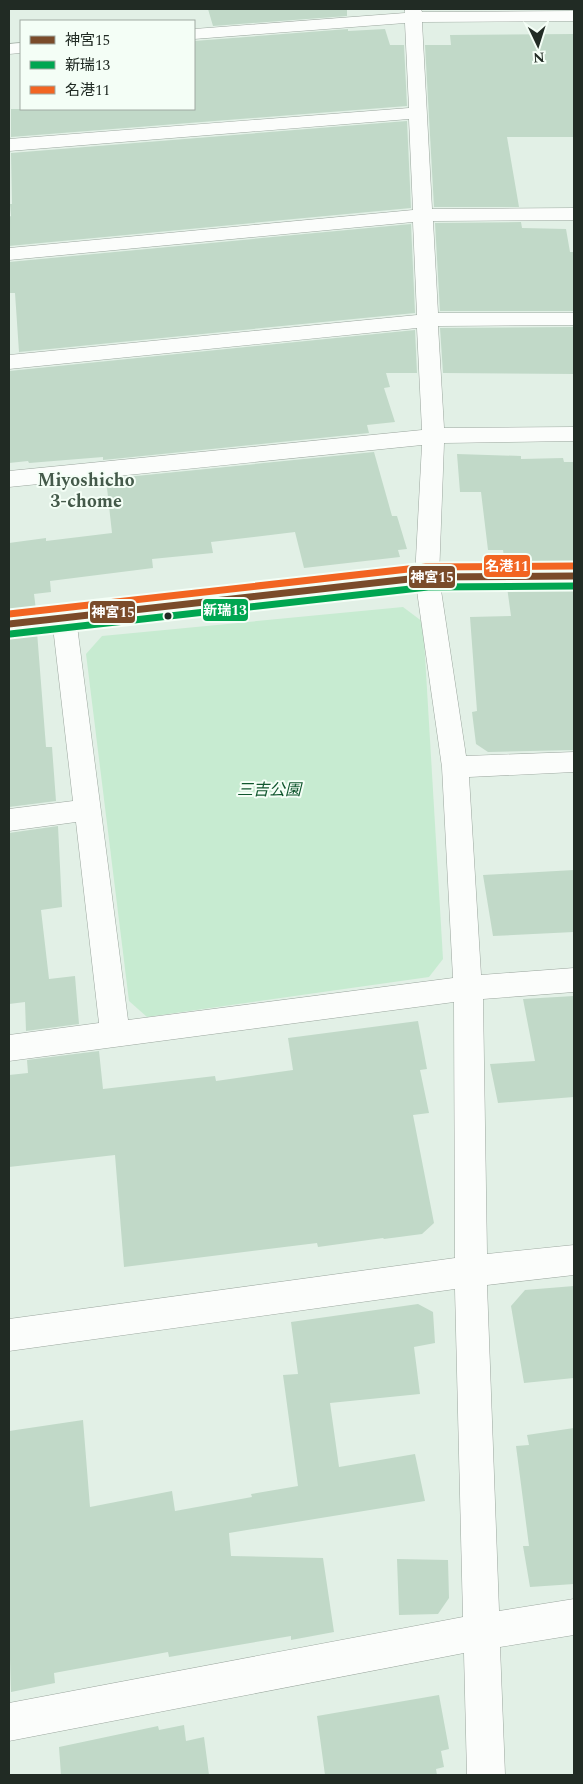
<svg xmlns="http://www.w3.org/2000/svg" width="583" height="1784" font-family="Spectral,'Noto Sans JP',serif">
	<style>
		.green { fill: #c7ebd1 }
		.building { fill: #c1d9c8 }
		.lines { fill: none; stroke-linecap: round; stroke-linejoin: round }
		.street-casing { stroke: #9ba69e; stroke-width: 1 }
		.secondary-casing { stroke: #9ba69e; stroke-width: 1 }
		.street { fill: #fbfdfb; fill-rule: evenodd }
		.secondary { fill: #fbfdfb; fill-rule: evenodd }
		.bus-1-casing { stroke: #f4fef6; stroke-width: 11 }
		.bus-2-casing { stroke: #f4fef6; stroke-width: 11 }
		.bus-3-casing { stroke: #f4fef6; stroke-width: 11 }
		.bus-1 { stroke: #7a4b2a; stroke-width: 7 }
		.bus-2 { stroke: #00a651; stroke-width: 7 }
		.bus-3 { stroke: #f26522; stroke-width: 7 }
		.bus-dot { fill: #212b24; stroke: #f4fef6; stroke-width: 2 }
		.labels { text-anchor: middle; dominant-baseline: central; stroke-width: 4; stroke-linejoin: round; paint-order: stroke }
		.park-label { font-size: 16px; font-style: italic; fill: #10562e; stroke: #f4fef6 }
		.neighbourhood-label { font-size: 18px; font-weight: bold; fill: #445a4a; stroke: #f4fef6 }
		.line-badge { stroke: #f4fef6; stroke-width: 2 }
		.badge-label { font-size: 14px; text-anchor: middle; font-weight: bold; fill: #fff }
	</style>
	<rect width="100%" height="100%" fill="#e2f0e6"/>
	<path class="green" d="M403,607L423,622L443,959L429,977L147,1017L129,1001L86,654L102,636Z"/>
	<path class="building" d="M208,9H347V16L213,26Z
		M348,29V31L385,29L390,45H404L407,106L11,137V109H194V41Z
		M574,34V137H507L519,207H434L425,45H451L450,35Z
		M407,121L411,208L9,246V217L11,216L10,204H12L11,153Z
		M521,222L522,228L566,229L570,252H574V311H440L435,223Z
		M411,224L415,313L19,352L15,293H9V262Z
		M574,327V374L443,373L440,328Z
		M415,330L417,373H386L390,387L384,388L395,422L367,425L369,433L103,460V457L29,463L28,461L9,463V371Z
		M374,452L392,516H397L407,549L398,550L400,557L304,568L295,532L211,542L213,553L152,559L153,568L50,581L51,592L34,594L36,610L9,613V543L46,538V541L112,533L106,479Z
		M457,454L521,456V459L563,458L564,462H574V565L505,566L503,550H488L481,492H460Z
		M574,586V750L488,752L476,744L472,712L477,711L470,617L511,616L507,587Z
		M37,632L46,747H52L56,801L9,807V635Z
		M58,826L62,907L41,910L49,979L75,976L79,1024L26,1031L25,1002L9,1004V833Z
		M574,870V932L493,936L483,875Z
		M574,996V1097L498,1103L490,1064L535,1061L523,999Z
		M418,1021L427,1069L420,1070L429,1113L413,1115L434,1223L422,1234L384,1239L383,1238L318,1247L317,1243L124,1267L115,1155L9,1167V1075L28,1073L27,1060L99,1051L103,1089L215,1076L216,1081L293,1070L288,1038Z
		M574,1286V1378L524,1383L511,1306L525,1290Z
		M418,1304L433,1312L435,1343L414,1347L420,1394L330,1403L339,1467L415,1454L425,1501L229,1533L231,1556L323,1558L334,1632L291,1640V1636L169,1657L168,1652L54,1673L55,1683L11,1692L9,1627V1431L83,1420L90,1507L172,1491L175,1511L252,1497L251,1494L298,1486L283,1375L298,1374L291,1322Z
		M574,1428V1584L530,1587L523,1546H529L516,1446L529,1445L527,1435Z
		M397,1559L448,1560L449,1598L438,1614L399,1615Z
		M439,1695L449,1749L441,1751L444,1767L436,1769L437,1775H325L317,1716Z
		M184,1725L186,1741L204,1737L209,1775H61L59,1747L158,1726L159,1730Z"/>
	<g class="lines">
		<defs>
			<path id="street" d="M405,9H421L422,12L574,11V21L422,22L432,209L574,208V220L433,221L438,313H574V325L438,326L444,428L574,427V441L444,443L439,577L466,756L574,752V772L469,777L481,975L574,968V992L483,999L487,1254L574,1245V1275L487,1285L499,1611L574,1599V1635L500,1647L505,1775H467L464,1653L9,1741V1703L463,1617L455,1289L9,1351V1319L455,1258L454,1002L9,1061V1035L99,1023L76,822L9,831V809L73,801L52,618L55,612L64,609L73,612L76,618L128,1020L453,978L442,767L415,577L422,445L9,487V471L422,430L417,328L9,369V355L417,315L413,222L9,260V248L413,210L409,119L9,151V139L409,108L405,23L194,39V29L405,13Z
				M21,43V53L9,54V44Z"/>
			<path id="secondary" d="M427,568L574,567V584L427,586L9,633V615Z"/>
		</defs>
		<use href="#street" class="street-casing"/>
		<use href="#secondary" class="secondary-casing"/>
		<use href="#street" class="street"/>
		<use href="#secondary" class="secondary"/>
		<defs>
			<path id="bus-1" d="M9,624L427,577L574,576"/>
			<path id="bus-2" d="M10,634L428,587L574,586"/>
			<path id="bus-3" d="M9,614L426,567L574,566"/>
		</defs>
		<use href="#bus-1" class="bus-1-casing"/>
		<use href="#bus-2" class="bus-2-casing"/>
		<use href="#bus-3" class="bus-3-casing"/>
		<use href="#bus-1" class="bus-1"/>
		<use href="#bus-2" class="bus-2"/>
		<use href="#bus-3" class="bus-3"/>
	</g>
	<circle class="bus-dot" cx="168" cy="616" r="4.5"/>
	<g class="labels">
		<g class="park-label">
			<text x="269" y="790">三吉公園</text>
		</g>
		<g class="neighbourhood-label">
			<text x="86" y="480">Miyoshicho<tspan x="86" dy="21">3-chome</tspan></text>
		</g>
	</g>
	<g class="line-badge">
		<rect x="483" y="554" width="48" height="24" rx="5" fill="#f26522"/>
		<rect x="408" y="565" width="48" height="24" rx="5" fill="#7a4b2a"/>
		<rect x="202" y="598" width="47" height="24" rx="5" fill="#00a651"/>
		<rect x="89" y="600" width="47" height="24" rx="5" fill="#7a4b2a"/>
	</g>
	<g class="badge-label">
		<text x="507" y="571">名港11</text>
		<text x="432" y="582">神宮15</text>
		<text x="225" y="615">新瑞13</text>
		<text x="113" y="617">神宮15</text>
	</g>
	<rect width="583" height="1784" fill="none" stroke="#212b24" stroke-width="20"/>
	<rect x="20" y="20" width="175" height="90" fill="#f4fef6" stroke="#a0aaa2"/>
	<rect x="30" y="36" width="25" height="8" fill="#7a4b2a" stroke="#a0aaa2"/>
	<text x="65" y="45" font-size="15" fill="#212b24">神宮15</text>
	<rect x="30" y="61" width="25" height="8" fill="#00a651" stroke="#a0aaa2"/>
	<text x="65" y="70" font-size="15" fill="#212b24">新瑞13</text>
	<rect x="30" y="86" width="25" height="8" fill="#f26522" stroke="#a0aaa2"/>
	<text x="65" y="95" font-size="15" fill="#212b24">名港11</text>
	<g transform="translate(538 45) rotate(176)" stroke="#f4fef6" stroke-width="4" paint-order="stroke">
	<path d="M0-4L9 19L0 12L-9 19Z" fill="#212b24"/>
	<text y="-8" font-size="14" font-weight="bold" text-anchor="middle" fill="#212b24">N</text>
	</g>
</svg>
